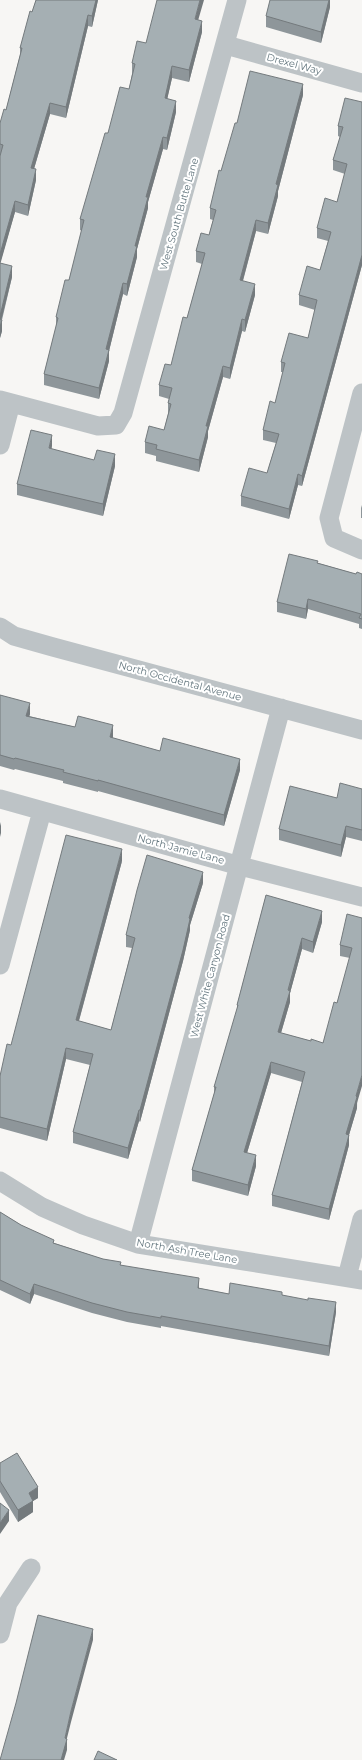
<svg xmlns="http://www.w3.org/2000/svg" width="362" height="1760" font-family="Montserrat,sans-serif">
	<style>
		.lines { fill: none; stroke-linecap: round; stroke-linejoin: round }
		.street { stroke: #bdc3c6; stroke-width: 19 }
		.wall { fill: #8e969a }
		.shaded-wall { fill: #747a7d }
		.building { fill: #a5afb3; stroke: #747a7d }
		.labels { text-anchor: middle; dominant-baseline: central; stroke-width: 4; stroke-linejoin: round; paint-order: stroke }
		.street-label { font-size: 10px; fill: #63767e; stroke: #fff }
	</style>
	<rect width="100%" height="100%" fill="#f7f6f4"/>
	<g class="lines">
		<path class="street" d="M226,45L362,83
			M362,393L329,518L334,538L362,550
			M0,400L98,426L116,425L123,413L237,0
			M0,445L11,403
			M0,627L14,636L53,647L362,730
			M0,799L240,866L362,897
			M0,965L42,811
			M0,1181L42,1207L83,1225L138,1244L362,1280
			M138,1244L281,708
			M347,1277L362,1219
			M0,1634L8,1603L31,1568"/>
	</g>
	<path class="wall" d="M36,0H98L92,27L88,26L66,118L50,114L34,169L36,180L28,216L15,212L0,263L12,277L2,320V331L0,338V123L6,110L20,55V48Z
		M330,0V7L321,43L266,27V16Z
		M198,20L202,32L189,82L172,78L167,99L176,112L167,150L163,149L148,202V208L137,249V257L127,296L123,294L109,351V361L99,399L44,385V374L56,327V317L69,280L82,231L80,230V219L108,133L129,89L132,74V63L146,43Z
		M303,95L278,191V196L268,234L256,231L243,281L255,295L245,332L242,331L230,379L223,377L208,431V437L199,472L156,461V456L145,453V442L164,430L168,414V403L169,399L159,396V385L171,365L187,318L202,264L196,262V251L209,235L213,220L210,219V208L221,171L237,123Z
		M362,102V265L302,486L298,485L289,519L241,506V496L267,473L276,443L263,440V430L275,403L283,372H281V362L308,338L315,310L299,305V295L320,270L328,241L317,238V228L337,202L345,174L333,170V160L340,137L338,136V126Z
		M52,446L51,449L115,466L103,516L17,495V484Z
		M362,505V518H361V508Z
		M318,563L356,574H362V629L359,628V624L308,609L306,619L277,612V602Z
		M0,695L30,714L29,716L113,736V738L160,751L240,770L224,826L98,791V792L63,783V781L15,769L14,770L0,766Z
		M362,789V841L346,837L341,857L279,840V829L337,798Z
		M122,861L79,1021L111,1030L132,948L126,947V935L203,883L190,925V930L183,961L140,1122L139,1121L128,1159L73,1143V1132L90,1065L66,1059L47,1141L0,1128V1076L11,1045Z
		M266,895L322,922L313,953L302,949L290,993V1002L281,1033L311,1041L323,1043L337,1003L350,958L340,956V945L362,918L357,1108L349,1135V1145L329,1220L272,1206V1195L302,1082L271,1073L247,1153L256,1166L248,1196L192,1181V1170L214,1094V1087L237,1011V1005Z
		M0,1212L21,1225L54,1243L121,1265L199,1288L229,1294L282,1295L336,1312L329,1356L161,1326V1328L127,1322L92,1313L34,1294L30,1304L0,1290Z
		M0,1463L38,1498L33,1501V1512L18,1522L0,1492Z"/>
	<path class="shaded-wall" d="M96,0H98L92,27V16Z
		M200,0H204L195,31V19Z
		M329,0H330V7L321,43V32Z
		M88,15V26L66,118V107Z
		M202,21V32L189,82V70Z
		M172,66V78L165,109V98Z
		M303,84V95L278,191V196L268,234V223L276,184Z
		M176,101V112L167,150V138Z
		M50,103V114L31,179V168Z
		M163,137V149L148,202V208L137,249V257L127,296V284L135,246L146,197Z
		M36,169V180L28,216V205Z
		M15,201V212L0,265V254Z
		M256,220V231L240,291V280Z
		M362,255V265L302,486V476Z
		M12,266V277L0,325L2,320V331L0,338V316Z
		M123,283V294L109,351V361L99,399V388L106,349Z
		M255,284V295L245,332V320Z
		M242,319V331L230,379V368Z
		M223,366V377L208,431V437L199,472V460L206,426Z
		M52,435V446L49,460V448Z
		M115,454V466L103,516V504Z
		M298,474V485L289,519V509Z
		M308,599V609L306,619V609Z
		M30,703V714L26,727V716Z
		M113,725V736L110,748V737Z
		M240,759V770L224,826V815Z
		M1,822V833L0,837V826Z
		M346,826V837L341,857V845Z
		M122,849V861L76,1031V1020Z
		M203,872V883L190,925V930L183,961L140,1122V1110L189,918Z
		M322,911V922L313,953V942Z
		M302,938V949L290,993V1002L278,1043V1032Z
		M66,1048V1059L47,1141V1129Z
		M271,1062V1073L244,1163V1152Z
		M362,1075V1086L357,1103V1108L346,1145V1134L356,1096Z
		M139,1110V1121L128,1159V1148Z
		M349,1135V1145L329,1220V1209Z
		M256,1155V1166L248,1196V1185Z
		M199,1278V1288L198,1298V1288Z
		M34,1284V1294L30,1304V1294Z
		M336,1302V1312L329,1356V1346Z
		M38,1487V1498L33,1501V1512L18,1522V1510L29,1493Z
		M9,1510V1521L0,1534V1523Z
		M93,1629V1640L71,1722L66,1742L67,1739V1750L64,1760H61L65,1738L71,1711Z"/>
	<path class="building" d="M36,0H96L92,16L88,15L66,107L50,103L31,168L36,169L28,205L15,201L0,254V156L3,145L0,144V123L4,109L6,110L22,48H20L30,11L32,12Z
		M157,0H200L195,19L202,21L189,70L172,66L165,98L176,101L167,138L163,137L146,197H148L135,246H137L127,284L123,283L106,349L109,350L99,388L44,374L58,318L56,317L65,280H69L84,220L80,219L105,133H108L120,87L129,89L135,64L132,63L137,41L146,43Z
		M270,0H329L321,32L266,16Z
		M250,71L303,84L276,184L278,185L268,223L256,220L240,280L255,284L245,320L242,319L230,368L223,366L206,426H208L199,460L156,449L157,445L145,442L149,426L164,430L171,404L168,403L172,388L159,385L165,364L171,365L183,317L187,318L205,253L196,251L201,233L209,235L216,210L210,208L219,170L221,171L235,123H237Z
		M345,98L362,102V255L302,476L298,474L289,509L241,496L249,468L267,473L279,434L263,430L270,401L275,403L285,363L281,362L289,333L308,338L317,300L299,295L307,266L320,270L331,232L317,228L325,198L337,202L347,164L333,160L343,127L338,126Z
		M0,263L12,266L0,316Z
		M0,319L2,320L0,327Z
		M31,430L52,435L49,448L94,460L97,450L115,454L103,504L17,484Z
		M289,554L318,561L317,563L356,574L357,572L362,574V619L359,618L361,614L308,599L306,609L277,602Z
		M0,695L30,703L26,716L75,727L78,716L113,725L110,737L160,751L163,738L240,759L224,815L98,780V781L63,772L64,770L15,758L14,759L0,755Z
		M340,783L362,789V830L346,826L341,845L279,829L290,786L337,798Z
		M66,835L122,849L76,1020L111,1030L135,938L126,935L137,890L147,855L203,872L189,918L190,919L183,950L140,1110H139L128,1148L73,1132L93,1054L66,1048L47,1129L0,1117V1076L7,1044L11,1045Z
		M266,895L322,911L313,942L302,938L288,990L290,991L278,1032L311,1041V1039L323,1043L334,1002L337,1003L352,948L340,945L347,914L362,918V1075L356,1096L357,1097L346,1134L349,1135L329,1209L272,1195L305,1072L271,1062L244,1152L256,1155L248,1185L192,1170L216,1087H214L238,1005H237Z
		M0,1212L21,1225L54,1240L53,1243L103,1259L121,1262L120,1265L199,1278L198,1288L229,1294L230,1283L282,1292V1295L308,1300V1298L336,1302L329,1346L161,1316V1318L127,1312L92,1303L34,1284L30,1294L0,1280Z
		M17,1453L38,1487L29,1493L33,1501L18,1510L0,1481V1463Z
		M0,1503L9,1510L0,1523Z
		M38,1615L93,1629L71,1711L65,1738L67,1739L61,1760H0L16,1703Z
		M98,1751L117,1760H94Z"/>
	<g class="labels">
		<g class="street-label">
			<text transform="translate(294 64) rotate(15)">Drexel Way</text>
			<text transform="translate(179 214) rotate(-74)">West South Butte Lane</text>
			<text transform="translate(180 681) rotate(15)">North Occidental Avenue</text>
			<text transform="translate(181 849) rotate(15)">North Jamie Lane</text>
			<text transform="translate(210 976) rotate(-75)">West White Canyon Road</text>
			<text transform="translate(187 1251) rotate(10)">North Ash Tree Lane</text>
		</g>
	</g>
</svg>
